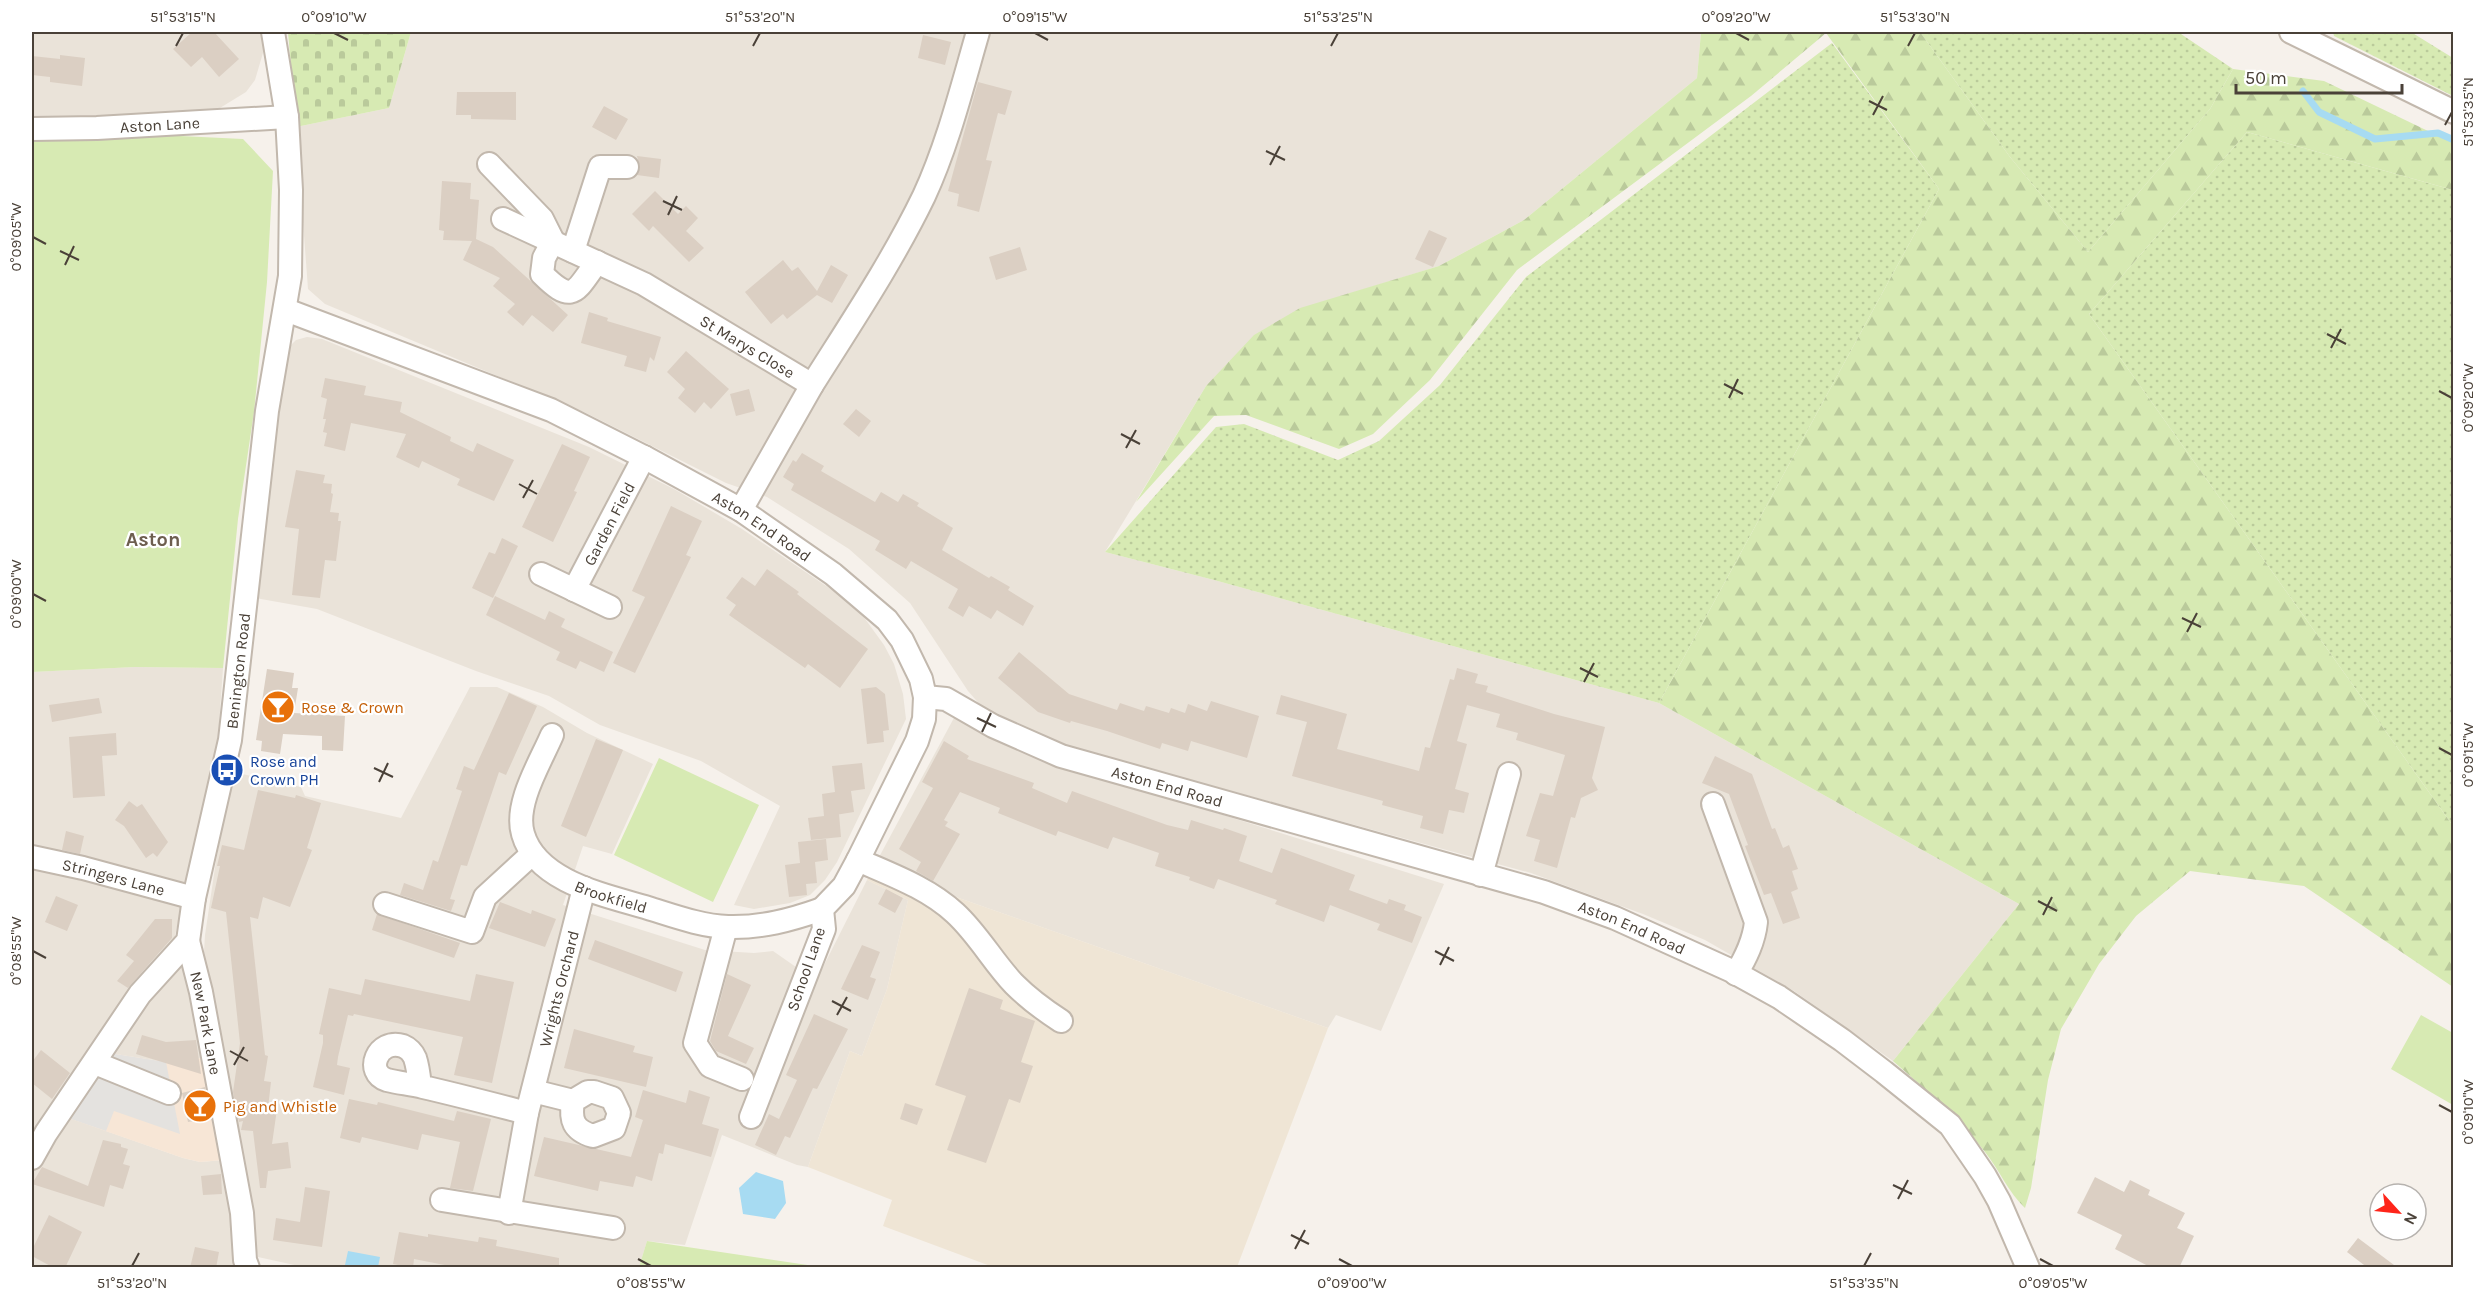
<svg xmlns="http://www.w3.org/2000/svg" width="2485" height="1299" font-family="Karla,sans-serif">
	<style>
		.residential { fill: #eae3d9 }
		.commercial { fill: #f7e6d6 }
		.education { fill: #efe5d5 }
		.grass { fill: url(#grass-dots) }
		.forest { fill: url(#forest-firs) }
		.cemetery { fill: url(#cemetery-stones) }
		.green { fill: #d7eab3 }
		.parking { fill: #e4e2df }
		.water { fill: #a7dbf2 }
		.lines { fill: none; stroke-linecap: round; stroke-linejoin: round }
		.stream { stroke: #a7dbf2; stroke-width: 7 }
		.building { fill: #dbcfc3 }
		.minor-casing { stroke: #c2b8ad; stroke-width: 26 }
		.minor { stroke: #fff; stroke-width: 22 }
		.ticks { fill: none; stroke: #4a4138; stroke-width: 2 }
		.labels { text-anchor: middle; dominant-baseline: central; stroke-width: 4.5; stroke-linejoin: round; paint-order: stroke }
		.street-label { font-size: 16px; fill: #4a4138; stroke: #fff }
		.food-label { font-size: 16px; fill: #c56008; stroke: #fff; text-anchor: start }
		.transit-label { font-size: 16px; fill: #164399; stroke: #fff; text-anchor: start }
		.quarter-label { font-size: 20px; font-weight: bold; fill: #6d5e4f; stroke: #fff }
		.neatline { fill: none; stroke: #4a4138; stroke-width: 2 }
		.ticks-label { font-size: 15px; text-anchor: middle; fill: #4a4138 }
	</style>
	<defs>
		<pattern id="grass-dots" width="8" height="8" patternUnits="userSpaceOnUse" patternTransform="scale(1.5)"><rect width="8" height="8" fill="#d7eab3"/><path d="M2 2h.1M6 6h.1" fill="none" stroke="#baca9b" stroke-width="1.8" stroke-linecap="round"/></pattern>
		<pattern id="forest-firs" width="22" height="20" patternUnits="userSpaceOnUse" patternTransform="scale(1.5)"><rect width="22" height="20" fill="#d7eab3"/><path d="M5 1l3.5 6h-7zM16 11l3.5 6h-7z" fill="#baca9b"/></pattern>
		<pattern id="cemetery-stones" width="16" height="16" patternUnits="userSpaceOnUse" patternTransform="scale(1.5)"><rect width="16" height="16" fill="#d7eab3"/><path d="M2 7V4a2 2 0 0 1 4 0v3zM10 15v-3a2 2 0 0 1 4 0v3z" fill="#baca9b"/></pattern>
	</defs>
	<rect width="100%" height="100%" fill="#f6f1eb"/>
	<path class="residential" d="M32,32H262L265,46L255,80L246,92L215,111L32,125Z
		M411,32H1701L1697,78L1524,220L1439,266L1310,306L1206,386L1105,552L1214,580L1659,703L2019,904L1893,1061L1794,991L1705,940L1643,914L1531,873L1081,750L1034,735L999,719L982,707L968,691L910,603L849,549L767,497L726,483L586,413L325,304L308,289L296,127L389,108Z
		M307,337L322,339L589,447L674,489L742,529L838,594L863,616L884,645L894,664L903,694L906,719L837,862L825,880L810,895L790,903L754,909L734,905L780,806L701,761L600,725L549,696L476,671L317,609L250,597L275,413L291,345L296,340Z
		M135,667L223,668L216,769L192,855L175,936L189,980L201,1040V1058L166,1062L109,1053L52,1112L183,1158L200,1162L224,1160L240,1267H32V672Z
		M470,687H497L543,707L587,733L653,764L612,854L583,846L563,905L705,950L754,953L773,951L816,981L867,880L908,900L887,989L862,1056L850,1051L808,1167L797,1165L722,1135L685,1245L647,1241L639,1267L308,1268L258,1257L204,952L205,935L216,861L233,772L301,787L305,796L401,818Z
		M955,716L1001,743L1024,753L1444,884L1381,1031L1336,1015L1328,1028L939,891L878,859Z"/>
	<path class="commercial" d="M109,1053L166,1062L201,1058L205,1062L224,1160L200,1162L183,1158L68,1118Z"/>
	<path class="education" d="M878,859L939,891L1328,1028L1237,1267H993L883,1226L892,1200L808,1167L850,1051L862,1056L887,989L908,900L867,880Z"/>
	<path class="grass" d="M1920,32H2178L2233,69L2210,109L2088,252L2010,157Z
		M2333,32H2411L2453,58V96L2334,36Z
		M1832,43L1939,189L1659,703L1214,580L1105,552L1216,427L1244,424L1338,460L1379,441L1440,385L1526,277Z
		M2247,132L2453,190V826L2089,314Z"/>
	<path class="forest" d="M1701,32H1920L2010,157L2088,252L2210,109L2233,69L2324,81L2453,143V190L2247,132L2089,314L2453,826V987L2304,886L2190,871L2136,916L2099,964L2061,1029L2048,1080L2031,1188L2025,1208C2008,1192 2000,1171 1985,1152C1958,1117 1926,1090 1893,1061L2019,904L1659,703L1939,189L1826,33L1751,96L1517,270L1430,380L1373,434L1339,449L1246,415L1214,416L1136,502L1206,386L1254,335L1300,308L1439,266L1524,220L1697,78Z"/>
	<path class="cemetery" d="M288,32H411L389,108L296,127Z"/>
	<path class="green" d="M97,132L243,139L273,171L267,282L254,412L238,519L223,668L135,667L32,672V133Z
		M659,758L759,805L713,902L614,855Z
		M2421,1015L2453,1033V1105L2391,1069Z
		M647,1241L821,1267H639Z"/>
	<path class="parking" d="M109,1053L166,1062L180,1134L114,1111L106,1131L68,1118Z"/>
	<path class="water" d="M756,1172L783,1181L786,1203L775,1219L743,1214L739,1188Z
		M348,1251L380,1257L378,1267L345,1265Z"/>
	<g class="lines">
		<path class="stream" d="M2303,91L2319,112L2375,139L2438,133L2454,140"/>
	</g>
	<path class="building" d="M192,32H214L239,59L219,77L202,57L191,67L173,49Z
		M923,35L951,42L945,65L918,58Z
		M60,55L85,58L82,86L50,82V77L32,75V56L60,59Z
		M978,82L1012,91L1005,115L998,113L986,160L992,161L979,212L957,206L959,194L948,191Z
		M457,92H516V120L471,119V115H456Z
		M604,106L628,119L616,140L592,127Z
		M637,156L661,159L659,178L637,175L640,168Z
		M442,181L471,183L470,199L479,200L476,239L493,247L568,315L553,332L532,315L523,326L507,312L515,304L493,286L500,278L463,260L472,241L443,240L444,231L439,230Z
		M655,191L678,214L686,206L698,218L686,231L704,248L689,262L653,226L649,231L632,214Z
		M1429,230L1447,238L1433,267L1415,259Z
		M1020,247L1027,270L996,280L989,257Z
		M783,260L792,271L798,267L817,291L831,265L848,275L832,303L817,295L787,319L783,314L771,324L745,292Z
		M589,312L608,318L607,321L661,337L654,361L650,357L646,372L624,366L627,356L581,343Z
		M686,351L729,389L711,409L704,402L695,413L678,398L685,389L667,372Z
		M325,378L366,386L364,395L402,402L400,412L451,437L450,441L473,452L477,443L514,460L494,501L457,485L460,479L422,461L419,468L396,457L406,434L351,423L345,451L324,446L327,433L323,432L326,419H323L327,399L321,397Z
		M749,389L755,411L736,416L730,394Z
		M856,409L871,421L859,437L843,424Z
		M562,444L590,457L574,491L577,492L553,542L522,527Z
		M802,453L824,466L821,471L875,502L881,492L898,502L903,494L919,503L917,506L953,528L942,550L989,578L991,576L1010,587L1008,590L1034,606L1023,626L997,610L991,619L969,606L963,617L948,608L958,589L911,561L906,569L875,550L880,541L791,490L794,484L783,477L793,460L796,462Z
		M296,470L325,475L323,483L332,484L331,493L333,494L330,512L339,513L338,521H341L336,561L325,560L320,598L292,595L299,529L285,527Z
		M671,506L702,521L686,555L691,557L635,673L613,663L645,597L632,591Z
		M502,538L518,546L493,598L472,588L489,552L495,554Z
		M767,569L799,592L797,594L868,649L840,688L808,664L805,668L729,615L736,605L726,598L742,577L755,586Z
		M495,596L545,620L549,611L565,619L561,627L613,652L604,672L580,661L576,669L556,660L560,652L486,615Z
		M1019,652L1069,694L1117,710L1120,703L1144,711L1146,706L1169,713L1171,708L1185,713L1188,704L1207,711L1211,701L1259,716L1247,758L1191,741L1188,751L1162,743L1160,749L1107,731L1071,721L1070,723L1038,712L998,678Z
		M1457,668L1478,674L1475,683L1488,686L1486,692L1554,714L1605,727L1592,778L1598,790L1581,798L1575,818L1571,817L1557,868L1534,861L1540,840L1526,836L1540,793L1553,796L1565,755L1516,740L1518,733L1496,727L1500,714L1467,705L1457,741L1467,744L1455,789L1469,793L1464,813L1449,810L1443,834L1420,828L1423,816L1382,805L1383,801L1292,776L1307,722L1276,714L1281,695L1347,714L1337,749L1419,771L1425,747L1430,748L1450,679L1454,680Z
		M267,669L294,673L292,688H298L294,713L345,716L343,751L322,750V736L283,734L280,754L261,751L262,741L256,740Z
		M876,687L885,694L889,730L883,731L884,742L867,744L861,689Z
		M509,693L537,706L506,775L499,772L467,866L461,865L450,899L455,900L451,911L400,895L404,883L423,890L433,860L438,862L462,791L456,789L464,766L474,770Z
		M99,698L102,713L52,722L49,705Z
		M116,733L117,755L102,756L105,796L73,798L69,737Z
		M596,739L623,750L586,837L561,826Z
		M944,741L969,756L967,759L1034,783L1032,788L1067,803L1072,791L1167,825L1188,830L1191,820L1223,830L1224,828L1247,836L1239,861L1272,873L1281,848L1355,875L1349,890L1387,904L1389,899L1406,905L1404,910L1422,917L1412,943L1377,930L1380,924L1330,905L1324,922L1275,904L1277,900L1218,879L1214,889L1189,880L1190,877L1155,866L1159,853L1113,837L1108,849L1058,831L1056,836L998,813L1000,808L960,792L944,820L948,822L945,826L960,834L933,881L916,871L921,862L899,849L933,788L922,782Z
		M1715,756L1752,774L1772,829L1775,828L1783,848L1789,845L1798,869L1792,871L1798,889L1791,892L1800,918L1783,924L1771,893L1764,895L1745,846L1748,845L1729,794L1702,783Z
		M862,763L865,789L851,791L854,812L835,815L839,814L841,837L811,840L808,818L824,816L822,794L835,792L832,766Z
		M258,790L295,798L296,795L321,803L307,848L312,850L290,907L263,897L258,919L250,917L265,1055L268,1056L264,1081L271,1082L268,1108L277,1109L272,1144L288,1142L291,1168L268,1171L266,1188H260L253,1131L241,1130L243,1121L239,1122L233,1092L240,1043L226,912L211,908L220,866H217L222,845L244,850Z
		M129,801L137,807L142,804L168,842L157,857L153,853L146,858L124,826L115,820Z
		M66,831L84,836L80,854L62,850Z
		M826,839L828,860L815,862L817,883L806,884L807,895L789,897L785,865L800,863L798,842Z
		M886,889L903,898L895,913L878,904Z
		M56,896L78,905L67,931L45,922Z
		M500,902L531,914L532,910L556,919L545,947L489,928Z
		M377,914L460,943L454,958L372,930Z
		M155,919H172V938L128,988L117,981L134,961L126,955Z
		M595,940L683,972L676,992L588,959Z
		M862,945L880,952L870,977L876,979L868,1000L841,989Z
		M476,974L514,982L492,1083L454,1075L463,1037L354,1014L353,1016L348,1015L338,1057L337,1065L350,1068L344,1095L313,1087L323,1043V1035L319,1034L329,988L361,995L365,979L470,1001Z
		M727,974L751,985L728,1036L754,1048L746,1064L716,1051L710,1041Z
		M969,988L1003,1000L1000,1009L1035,1021L1021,1062L1033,1066L1020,1103L1009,1099L986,1163L947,1150L966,1096L935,1085Z
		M814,1014L848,1029L817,1089L813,1088L790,1138L785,1136L776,1155L755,1145L769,1114L779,1119L797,1080L786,1075Z
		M574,1029L635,1046L633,1052L653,1057L646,1087L564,1068Z
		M142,1035L166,1042L196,1040L201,1074L136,1054Z
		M41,1050L70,1073L52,1099L32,1083V1062Z
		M205,1087L211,1118L188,1122L182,1093Z
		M643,1090L686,1103L689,1090L710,1097L702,1124L719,1129L711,1157L665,1144L663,1154L659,1153L652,1181L636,1176L633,1187L600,1181L598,1191L534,1176L544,1137L631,1157L643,1120L635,1117Z
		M349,1099L377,1105L378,1102L454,1121L457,1111L491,1119L473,1191L450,1188L460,1142L422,1134L418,1150L362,1137L360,1143L340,1138Z
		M905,1103L923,1109L917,1125L900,1119Z
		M103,1140L121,1144V1147L128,1149L123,1164L130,1166L123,1189L110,1185L104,1207L32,1184L42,1167L88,1186Z
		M221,1174L222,1194L203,1195L201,1176Z
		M2095,1177L2124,1192L2130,1180L2150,1190L2148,1195L2185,1213L2177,1228L2194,1236L2179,1268H2152L2115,1249L2122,1235L2077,1213Z
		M305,1187L330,1191L322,1247L273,1240L276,1218L300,1222Z
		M49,1215L82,1232L65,1268H54L32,1256V1250Z
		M399,1232L428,1237V1234L478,1242L479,1237L497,1240L496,1246L559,1258V1268H460L414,1259L413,1268L393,1264Z
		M2358,1238L2398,1268H2368L2347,1252Z
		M195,1247L219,1252L216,1268H190Z"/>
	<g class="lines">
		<defs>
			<g id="minor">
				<path d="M2291,32L2454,112"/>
				<path id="s1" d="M32,129L97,128L287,117"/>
				<path d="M489,164L542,219L553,241"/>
				<path id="s2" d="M503,219L644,284L812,385L741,510"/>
				<path d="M553,241L544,258L542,274C573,305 575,292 597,262"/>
				<path d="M573,251L600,167H627"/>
				<path id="s3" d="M286,310L551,410L644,457L741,510L833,574L887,620L902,640L921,679L925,697L924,719L917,741L858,860L844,886L822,909L824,929L751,1117"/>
				<path d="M812,385C851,323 892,262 924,196C948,144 962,87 978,32"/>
				<path d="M541,574L610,607"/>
				<path id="s4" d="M574,590L644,457"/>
				<path id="s5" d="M925,697L946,699L993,726L1061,756L1544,892L1615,918L1732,971L1779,997L1842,1040L1884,1072L1950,1125L1985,1176L1999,1201L2028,1268"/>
				<path id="s6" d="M552,735C540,763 514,804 523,834C529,855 547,870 566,880C591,893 621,900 648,908C674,916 701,926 728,927C761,928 791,920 822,909"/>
				<path d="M1713,804L1756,922C1754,941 1746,957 1736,974"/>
				<path id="s7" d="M32,857L83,868L194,898"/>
				<path d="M858,860C892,875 928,888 955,913C978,934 993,962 1014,984C1029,999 1044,1010 1061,1021"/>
				<path d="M1481,875L1509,774"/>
				<path d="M385,904L472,932L485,897L532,854"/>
				<path d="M726,927L695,1043L710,1066L742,1079"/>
				<path id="s8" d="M188,941L201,992L242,1213L245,1260L248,1268"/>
				<path d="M95,1063L169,1093"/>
				<path d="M420,1086C419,1077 418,1067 415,1058C413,1053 408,1048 403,1046C377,1038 364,1073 387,1080C399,1083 411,1084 423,1087C458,1095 492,1104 527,1113"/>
				<path d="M533,1091L573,1101"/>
				<path d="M588,1092H594L612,1098L619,1113L614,1128L593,1136C573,1130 570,1120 573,1101Z"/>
				<path id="s9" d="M32,1158L46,1133L140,994L188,941L194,898L230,740L267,411L290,276L291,190L287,117L273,32"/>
				<path d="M442,1200L613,1228"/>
				<path id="s10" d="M509,1213L527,1113L584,888"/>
			</g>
		</defs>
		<use href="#minor" class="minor-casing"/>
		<use href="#minor" class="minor"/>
	</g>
	<path class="ticks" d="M334,33L348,40M1035,33L1048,40M1736,33L1749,40M176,46L183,33M753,46L760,33M1331,46L1338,33M1908,46L1915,33M1869,101L1887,110M1873,115L1883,96M2445,125L2452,112M1266,151L1285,160M1270,165L1280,146M663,201L682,210M668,215L677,196M33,237L46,244M60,251L79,260M65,265L74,246M2327,334L2346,344M2331,348L2341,329M1724,384L1743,394M2439,391L2452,398M1729,398L1738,379M1121,434L1140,444M1126,448L1136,430M519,484L537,494M523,498L533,480M33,594L46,601M2182,618L2201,627M2187,632L2197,613M1580,668L1598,677M1584,682L1594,663M977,718L996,727M982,732L991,713M2439,748L2452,755M374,768L393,777M379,782L388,763M2038,901L2057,911M2043,915L2052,897M33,951L46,958M1435,951L1454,961M1440,965L1449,947M832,1001L851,1011M837,1015L847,997M230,1051L248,1061M234,1065L244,1047M2439,1105L2452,1112M1893,1185L1912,1194M1898,1199L1908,1180M1291,1235L1309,1244M1295,1249L1305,1230M638,1259L651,1266M1339,1259L1352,1266M2040,1259L2053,1266M132,1266L139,1253M1864,1266L1871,1253"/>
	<defs>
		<symbol id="bar-disc" viewBox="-11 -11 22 22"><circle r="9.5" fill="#e8710a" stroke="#fff"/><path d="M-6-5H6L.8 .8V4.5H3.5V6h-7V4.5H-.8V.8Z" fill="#fff"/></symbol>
		<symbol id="bus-disc" viewBox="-11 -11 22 22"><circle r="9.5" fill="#1a4fb4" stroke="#fff"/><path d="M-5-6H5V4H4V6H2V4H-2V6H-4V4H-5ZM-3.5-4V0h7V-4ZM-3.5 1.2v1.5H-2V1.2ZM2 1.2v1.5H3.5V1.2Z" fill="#fff"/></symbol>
	</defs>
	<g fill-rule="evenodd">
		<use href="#bar-disc" x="259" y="688" width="38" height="38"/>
		<use href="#bus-disc" x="208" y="751" width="38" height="38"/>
		<use href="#bar-disc" x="181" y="1087" width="38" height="38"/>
	</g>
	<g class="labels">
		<g class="street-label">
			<text stroke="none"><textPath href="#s1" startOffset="128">Aston Lane</textPath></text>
			<text stroke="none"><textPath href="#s2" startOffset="276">St Marys Close</textPath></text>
			<text stroke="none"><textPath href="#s4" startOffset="75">Garden Field</textPath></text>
			<text stroke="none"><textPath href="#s3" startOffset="524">Aston End Road</textPath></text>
			<text stroke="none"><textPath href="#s9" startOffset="543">Benington Road</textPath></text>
			<text stroke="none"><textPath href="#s5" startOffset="260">Aston End Road</textPath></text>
			<text stroke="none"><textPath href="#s7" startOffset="84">Stringers Lane</textPath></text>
			<text stroke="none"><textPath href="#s6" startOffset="218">Brookfield</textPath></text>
			<text stroke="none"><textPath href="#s5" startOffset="746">Aston End Road</textPath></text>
			<text transform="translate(806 969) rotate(-71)">School Lane</text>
			<text stroke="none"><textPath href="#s10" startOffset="230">Wrights Orchard</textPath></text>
			<text stroke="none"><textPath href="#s8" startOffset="84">New Park Lane</textPath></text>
		</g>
		<g class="food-label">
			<text x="301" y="707">Rose &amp; Crown</text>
			<text x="223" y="1106">Pig and Whistle</text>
		</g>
		<g class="transit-label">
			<text x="250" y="761">Rose and<tspan x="250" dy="18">Crown PH</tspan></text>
		</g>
		<g class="quarter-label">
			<text x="153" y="539">Aston</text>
		</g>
	</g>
	<rect width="2485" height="1299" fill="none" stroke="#ffffff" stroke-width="66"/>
	<g transform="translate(2398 1212) rotate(117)"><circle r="28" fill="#ffffff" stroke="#b7b3af" stroke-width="1.5"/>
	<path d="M0-4.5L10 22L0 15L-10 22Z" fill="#fe251a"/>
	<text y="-9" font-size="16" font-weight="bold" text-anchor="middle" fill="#4a4138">N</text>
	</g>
	<path d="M2236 84v9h166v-9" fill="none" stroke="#4a4138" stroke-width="3"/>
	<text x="2245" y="84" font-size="18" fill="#4a4138" stroke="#ffffff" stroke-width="4.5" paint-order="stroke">50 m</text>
	<rect x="33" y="33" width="2419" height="1233" class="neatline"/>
	<g class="ticks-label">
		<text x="183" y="22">51°53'15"N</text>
		<text x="334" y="22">0°09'10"W</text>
		<text x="760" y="22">51°53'20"N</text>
		<text x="1035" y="22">0°09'15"W</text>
		<text x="1338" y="22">51°53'25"N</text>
		<text x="1736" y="22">0°09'20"W</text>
		<text x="1915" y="22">51°53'30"N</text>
		<text transform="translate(2468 112) rotate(-90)" y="5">51°53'35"N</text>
		<text transform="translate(16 237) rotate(-90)" y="5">0°09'05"W</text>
		<text transform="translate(2468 398) rotate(-90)" y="5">0°09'20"W</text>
		<text transform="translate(16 594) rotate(-90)" y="5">0°09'00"W</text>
		<text transform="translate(2468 755) rotate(-90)" y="5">0°09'15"W</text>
		<text transform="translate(16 951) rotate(-90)" y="5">0°08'55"W</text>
		<text transform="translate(2468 1112) rotate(-90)" y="5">0°09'10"W</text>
		<text x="132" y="1288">51°53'20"N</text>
		<text x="651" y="1288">0°08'55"W</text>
		<text x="1352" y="1288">0°09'00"W</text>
		<text x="1864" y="1288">51°53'35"N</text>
		<text x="2053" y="1288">0°09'05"W</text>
	</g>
</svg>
